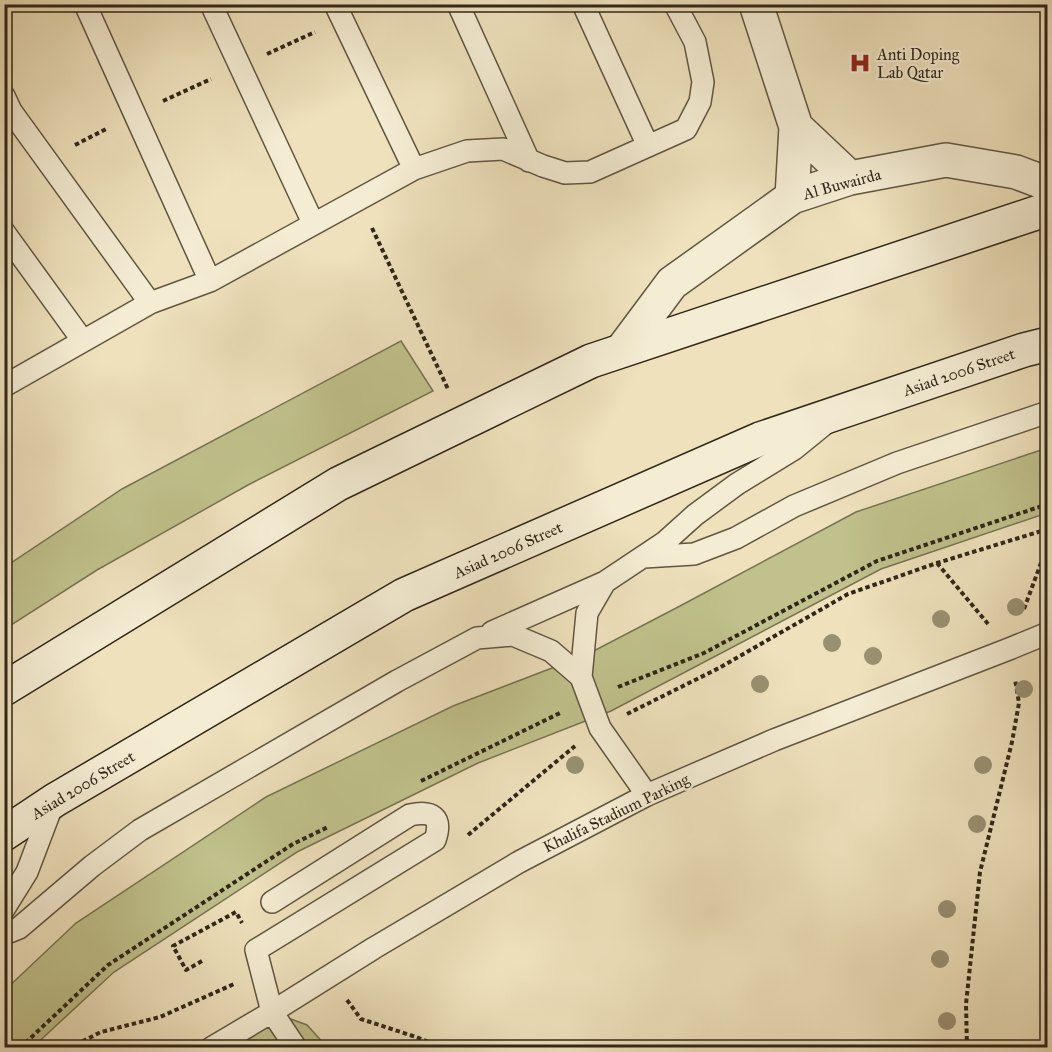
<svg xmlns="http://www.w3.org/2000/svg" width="1052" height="1052" font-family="'IM FELL Great Primer',serif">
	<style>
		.green { fill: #c0c18c; stroke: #787453; stroke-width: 1.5 }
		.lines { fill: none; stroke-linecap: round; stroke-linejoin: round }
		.service-casing { stroke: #605642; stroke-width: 24 }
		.minor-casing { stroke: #605642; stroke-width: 36 }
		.secondary-casing { stroke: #30271a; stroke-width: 36 }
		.path { stroke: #30271a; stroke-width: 4; stroke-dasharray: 4.5 3; stroke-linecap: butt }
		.service { stroke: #f4ecd3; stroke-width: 21 }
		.minor { stroke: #f4ecd3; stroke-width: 33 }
		.secondary { stroke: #f4ecd3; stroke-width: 33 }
		.tree { fill: #999072 }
		.labels { text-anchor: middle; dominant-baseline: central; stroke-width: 4.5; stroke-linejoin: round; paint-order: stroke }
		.poi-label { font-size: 16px; fill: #30271a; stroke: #f4ecd3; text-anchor: start }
		.street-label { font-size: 16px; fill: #30271a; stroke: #f4ecd3 }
	</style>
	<rect width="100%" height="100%" fill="#eee1bc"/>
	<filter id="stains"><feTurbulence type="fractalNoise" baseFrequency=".00333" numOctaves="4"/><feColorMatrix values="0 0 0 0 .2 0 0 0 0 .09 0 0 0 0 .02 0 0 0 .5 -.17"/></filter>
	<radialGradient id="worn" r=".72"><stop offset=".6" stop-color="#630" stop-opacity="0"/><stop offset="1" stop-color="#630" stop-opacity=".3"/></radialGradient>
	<path class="green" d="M401,341L433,391L248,485L97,570L5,629V567L122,489Z
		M1047,448V513L881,569L611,711L478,763L297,852L114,972L33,1047L5,1048V990L76,923L266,797L453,706L586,655L680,606L856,512Z
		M272,1012L307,1025L327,1047L211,1048Z"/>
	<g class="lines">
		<defs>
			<path id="service" d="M85,4L210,281
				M211,4L313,223
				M335,4L414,169
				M458,4L529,161
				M583,4L648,146
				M4,96L11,111L150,303L4,386
				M4,232L83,341
				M150,303L210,281L414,169L467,151L503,149L543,166L565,173L590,172L686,129L700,102L703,82L695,42L675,4
				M644,557L694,554L736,538L794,506L897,463L1048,412
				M492,632L605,582
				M647,795L600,728L581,677L587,613L605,582L665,542L695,515L737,484L794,449L826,423
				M272,902L410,815C432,810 443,817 435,840L256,950L272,1012L296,1048
				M4,909L27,872L54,801
				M4,934L19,928L92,866L140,830L397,681L477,638L513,635L551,651L581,677
				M211,1048L272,1012L374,948L519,862L647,795L774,740L1009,649L1048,633"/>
			<path id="minor" d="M756,4L796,127
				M792,197L796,127L850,178
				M622,350L672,283L792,197L850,178L946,160L1016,172L1048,184"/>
			<path id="secondary" d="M4,689L338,484L591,361L1048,209
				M4,834L55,800L404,595L760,439L1024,350L1048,344"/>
		</defs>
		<use href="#service" class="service-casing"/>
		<use href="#minor" class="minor-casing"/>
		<use href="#secondary" class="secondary-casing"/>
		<path class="path" d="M267,54L315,32
			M163,101L211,79
			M75,145L108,128
			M372,228L448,389
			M937,563L989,625
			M1024,609L1048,544
			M618,687L704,653L877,561L1048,504
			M627,714L719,668L848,594L937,563L1048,529
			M421,781L562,712
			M468,835L575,746
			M202,961L186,970L173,946L236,912L242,923
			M347,1000L361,1019L416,1037L443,1048
			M20,1048L108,965L293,844L328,827
			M69,1048L101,1032L160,1017L234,984
			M967,1048L966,1004L980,872L1012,742L1019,703L1015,679"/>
		<use href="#service" class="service"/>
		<use href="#minor" class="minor"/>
		<use href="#secondary" class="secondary"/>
	</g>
	<g class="tree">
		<circle cx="1016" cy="607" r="9"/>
		<circle cx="941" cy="619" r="9"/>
		<circle cx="832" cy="643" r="9"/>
		<circle cx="873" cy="656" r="9"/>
		<circle cx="760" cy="684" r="9"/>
		<circle cx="1024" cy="689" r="9"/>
		<circle cx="575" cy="765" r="9"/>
		<circle cx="983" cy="765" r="9"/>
		<circle cx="977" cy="824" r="9"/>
		<circle cx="947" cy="909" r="9"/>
		<circle cx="940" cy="959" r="9"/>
		<circle cx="947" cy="1021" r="9"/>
	</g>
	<defs>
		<symbol id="hospital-bare" viewBox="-9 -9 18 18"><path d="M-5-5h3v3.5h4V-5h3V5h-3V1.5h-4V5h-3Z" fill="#8f2418" stroke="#f4ecd3" stroke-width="2.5" paint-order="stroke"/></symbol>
	</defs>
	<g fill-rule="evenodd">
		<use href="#hospital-bare" x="845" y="48" width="30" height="30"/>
	</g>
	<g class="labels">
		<g class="poi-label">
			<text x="877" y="54">Anti Doping<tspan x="877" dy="18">Lab Qatar</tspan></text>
		</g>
		<g class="street-label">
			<text transform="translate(842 184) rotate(-15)">Al Buwairda</text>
			<text transform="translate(959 372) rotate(-19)">Asiad 2006 Street</text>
			<text transform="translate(508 550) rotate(-24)">Asiad 2006 Street</text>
			<text transform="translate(83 785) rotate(-31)">Asiad 2006 Street</text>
			<text transform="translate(616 813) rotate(-26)">Khalifa Stadium Parking</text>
		</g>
	</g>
	<rect width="1052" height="1052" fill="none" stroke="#eee1bc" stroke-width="24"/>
	<rect x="6" y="6" width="1040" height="1040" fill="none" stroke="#30271a" stroke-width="3"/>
	<rect x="12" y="12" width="1028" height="1028" fill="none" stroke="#30271a" stroke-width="1.5"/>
	<rect width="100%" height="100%" filter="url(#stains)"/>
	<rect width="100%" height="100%" fill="url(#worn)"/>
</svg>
